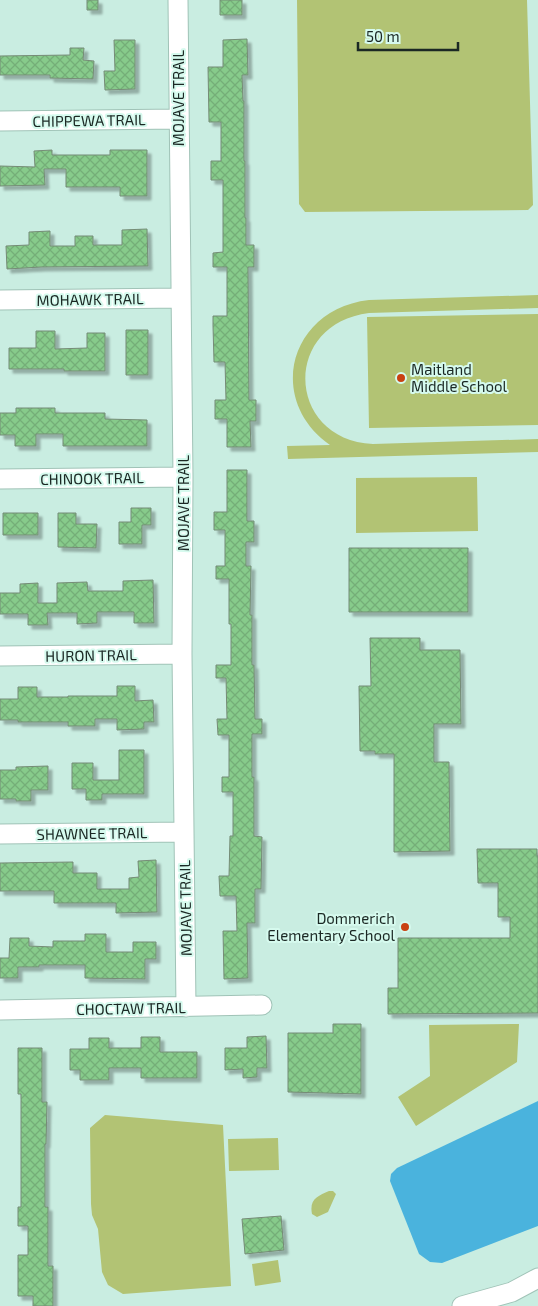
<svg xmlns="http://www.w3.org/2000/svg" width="538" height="1306" font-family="'Exo 2',sans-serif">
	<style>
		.park { fill: #b2c374 }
		.water { fill: #4ab3dd }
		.building { fill: url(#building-cross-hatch); stroke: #758b76; filter: url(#shadow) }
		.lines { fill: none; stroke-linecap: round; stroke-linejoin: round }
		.minor-casing { stroke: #a0c3b7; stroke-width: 21 }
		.minor { stroke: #fff; stroke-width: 19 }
		.poi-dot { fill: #c94112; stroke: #d6faee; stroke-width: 2 }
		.labels { text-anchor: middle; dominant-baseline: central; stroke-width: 4; stroke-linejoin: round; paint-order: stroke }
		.street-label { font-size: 15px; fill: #1b2824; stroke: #d6faee }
		.poi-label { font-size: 15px; fill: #1b2824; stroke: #d6faee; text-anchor: start }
	</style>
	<defs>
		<pattern id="building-cross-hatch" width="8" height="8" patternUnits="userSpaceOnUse" patternTransform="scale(1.25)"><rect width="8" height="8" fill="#87cb8b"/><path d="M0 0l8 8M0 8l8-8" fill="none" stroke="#74ae78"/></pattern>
		<filter id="shadow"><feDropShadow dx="4" dy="4" stdDeviation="1" flood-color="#0004"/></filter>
	</defs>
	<rect width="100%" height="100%" fill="#c9ede1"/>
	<path class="park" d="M297,0H527L533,205L528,210L305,212L299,204Z
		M538,295V308L369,313C281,324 286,440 373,444L538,439V452L288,459L287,446L330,445C265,399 290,309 369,300Z
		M538,314V425L369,428L367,317Z
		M477,477L478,531L356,533V478Z
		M519,1024L517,1062L416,1126L398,1097L430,1076L429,1025Z
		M105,1115L223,1125L231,1286L123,1294L108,1285L102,1272L98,1229L92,1215L91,1204L90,1128Z
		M278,1138L279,1170L229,1171L228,1139Z
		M329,1191H333L336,1194L328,1212L317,1217L312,1214C309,1199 318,1196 329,1191Z
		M278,1260L281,1282L255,1286L252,1264Z"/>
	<path class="water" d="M538,1101V1226L442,1263L430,1262L419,1254L390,1181L391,1174L397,1168Z"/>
	<path class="building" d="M87,0H98V10H87Z
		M220,0H242V15H220Z
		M247,39L248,75H242L243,101H244V161H245V218H246V245H254V267H248L249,400H256V421H250L251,447H227V419H215V400H226L225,362H214L213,326V316H227V267H213V253L223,252V180H211V161H221V122H209L208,67H223V40Z
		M114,40H135V89L105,90L104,71H115Z
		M70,48H84L83,60L94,61L93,79L50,78V75H0V56L70,55Z
		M52,150V155H110V150H147V196H120V187H66V169H44L45,185L0,186V166L35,167L34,151Z
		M147,229L148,266L41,267L7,269L6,246L29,245V232L50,231V246H75V236H93V245H122V230Z
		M126,330H148V375H126Z
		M36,331H55V349L87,348V333H105V371H64V369H9V348H36Z
		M16,408H55V413H105V419L147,420V446H63V434H36V446H15V435H0V413H16Z
		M227,470H247V521H254V542H246V566H251L250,615H252V665H254L255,719H262V734H252V777H254V836L262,837L261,889H255V923H247L248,978L224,979L223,931H237L236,896H220L219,876H229L230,836H233V792H222V777H229V735H218L217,719H227L226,678H216V665H231V624H229V579H216V566H225V530H214V512H227Z
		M131,508H151V525H142V544H119V522H131Z
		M3,513H38V535H3Z
		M58,513H76V524H97L96,548L58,547Z
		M349,548H468V612H349Z
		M153,580L154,623H134V612H97V623L77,624V613H47L48,625H28V614H0V593H20V584L38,583V603H57V583L87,582L88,591H123V581Z
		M370,638H420V650H460L461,724H434V762H449L450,851L394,852V754H375V751H360L359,686H371Z
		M117,686H135V701L153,700L154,722H144V729L117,730V719H95V726H68V722H18V720H0V699H18V687H37V697H68V696H117Z
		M119,750H144V794H102V800H86V789H72V763H93V780H119Z
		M48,766V790H31V801H16V799H0V770H16V767Z
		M477,849H537V856H538V1013L388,1014V988H398V938H510V917H498V883H478Z
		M156,860L157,912L116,913V903H54V891H0V863L73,862V873H97V889H129V878L139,877L138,861Z
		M85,934H106V952H133V942H156V959H145V979L85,978V965H39V967H18V978H0V958H9L10,938H29V946L53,947V941H85Z
		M333,1024H361V1094L288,1092V1033H333Z
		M266,1036L267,1068H257V1077L243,1078V1069L225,1070V1048H247V1037Z
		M141,1037H160V1052H197V1078H141V1068H109V1080H80V1070H70V1049H89V1038H109V1048H141Z
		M18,1048H42V1102H47L46,1144H45V1207H48V1266H53V1306H33V1296H18V1255H28V1226H18V1207H21V1094H18Z
		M281,1216L284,1250L245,1254L242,1219Z"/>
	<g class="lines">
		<defs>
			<path id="minor" d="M178,0L183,477L182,654L186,1007
				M0,121L178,119
				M0,300L181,298
				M0,479L183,477
				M0,656L182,654
				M0,834L184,832
				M0,1010L262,1005
				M462,1306L512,1292L538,1278"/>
		</defs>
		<use href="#minor" class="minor-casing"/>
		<use href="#minor" class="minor"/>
	</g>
	<g class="poi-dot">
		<circle cx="401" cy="378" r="5"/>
		<circle cx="405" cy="927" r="5"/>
	</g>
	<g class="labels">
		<g class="street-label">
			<text transform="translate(178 98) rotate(-90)">MOJAVE TRAIL</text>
			<text transform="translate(89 120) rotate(-1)">CHIPPEWA TRAIL</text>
			<text transform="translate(90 299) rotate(-1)">MOHAWK TRAIL</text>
			<text transform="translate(92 478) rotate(-1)">CHINOOK TRAIL</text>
			<text transform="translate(183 503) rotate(-90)">MOJAVE TRAIL</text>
			<text transform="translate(91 655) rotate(-1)">HURON TRAIL</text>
			<text transform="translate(92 833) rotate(-1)">SHAWNEE TRAIL</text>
			<text transform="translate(185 908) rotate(-91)">MOJAVE TRAIL</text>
			<text transform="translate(131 1008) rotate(-1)">CHOCTAW TRAIL</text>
		</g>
		<g class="poi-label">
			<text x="411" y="369">Maitland<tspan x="411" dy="17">Middle School</tspan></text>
			<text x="395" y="918" text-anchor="end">Dommerich<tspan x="395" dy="17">Elementary School</tspan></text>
		</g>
	</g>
	<path d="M358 42v8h100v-8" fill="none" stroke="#1b2824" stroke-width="2.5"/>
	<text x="366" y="42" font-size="15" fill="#1b2824" stroke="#d6faee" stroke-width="4" paint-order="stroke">50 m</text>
</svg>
